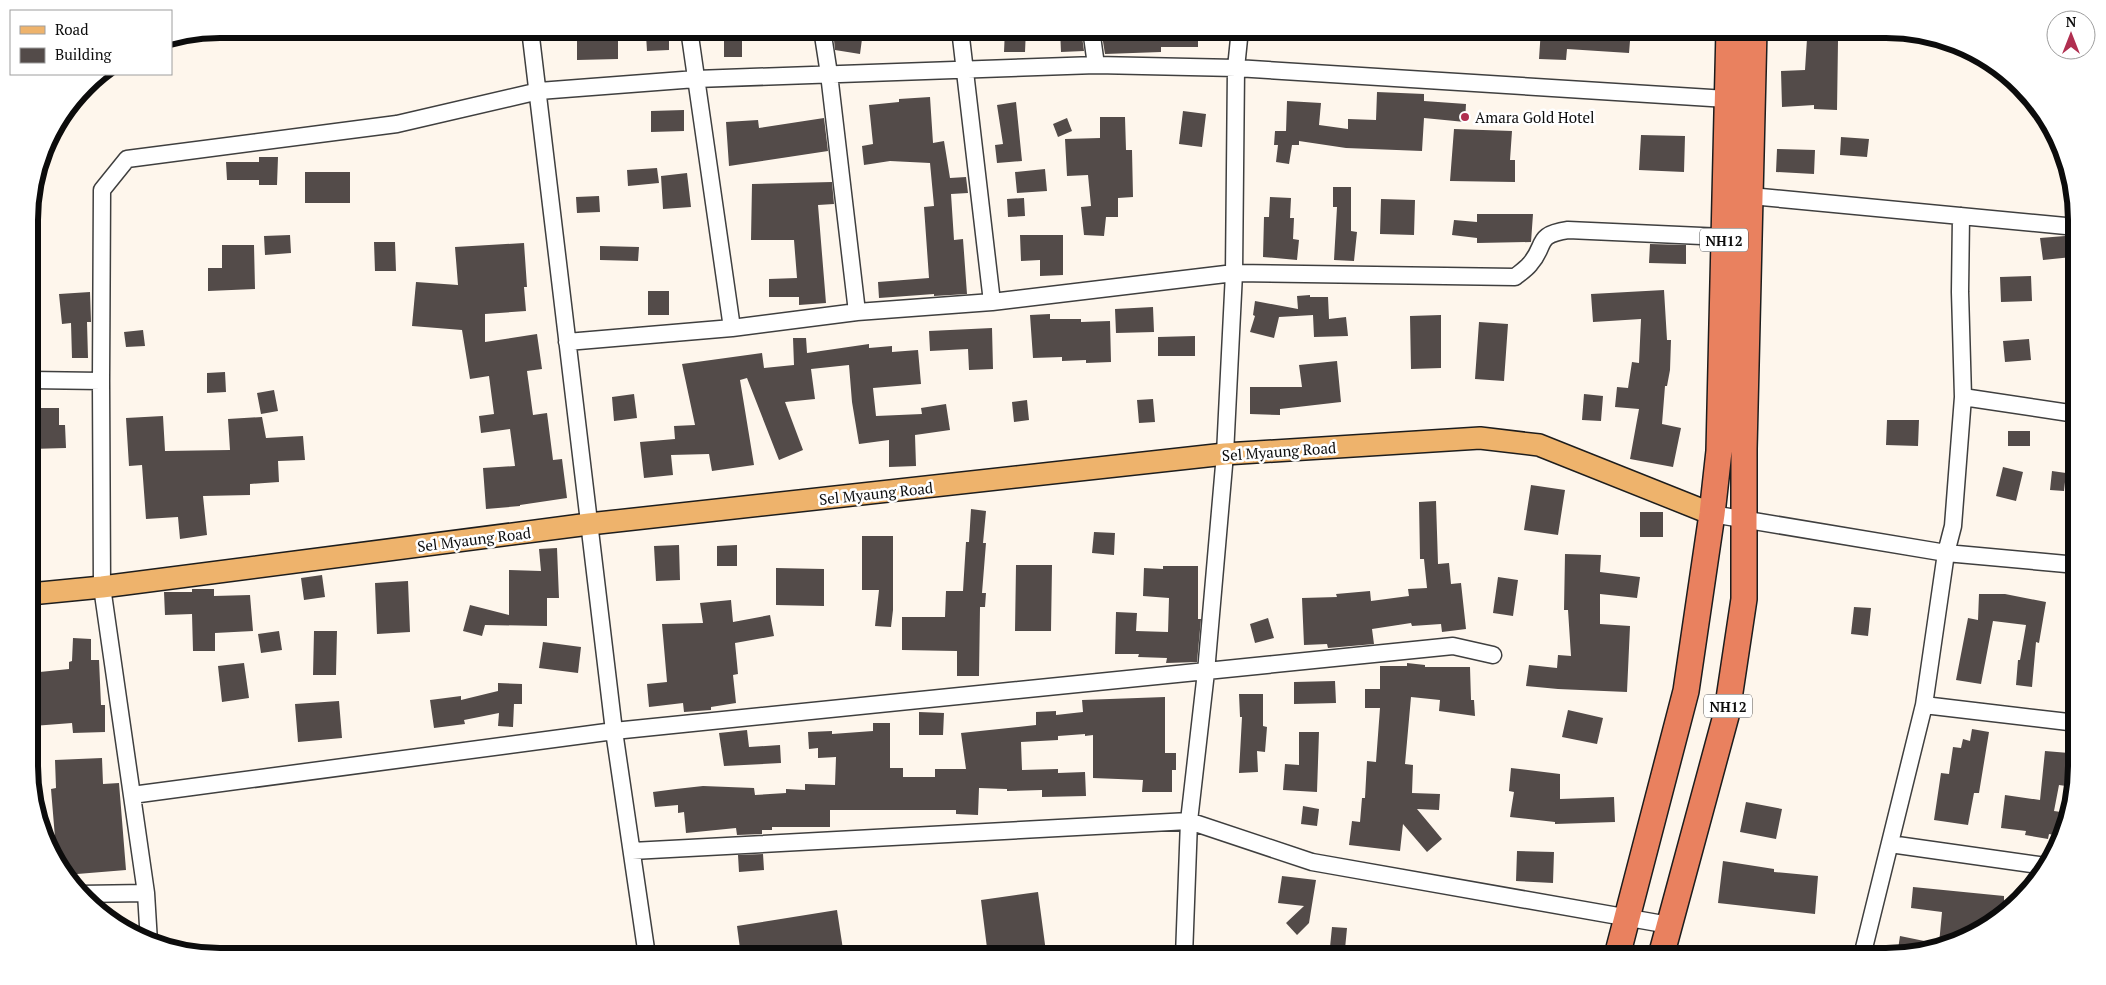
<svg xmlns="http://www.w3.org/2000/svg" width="2106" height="985" font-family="'PT Serif',serif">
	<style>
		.building { fill: #534b49 }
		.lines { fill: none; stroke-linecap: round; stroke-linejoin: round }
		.minor-casing { stroke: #3f3f3f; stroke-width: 19 }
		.major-casing { stroke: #1d1d1d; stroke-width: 24 }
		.highway-casing { stroke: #1d1d1d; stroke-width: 28 }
		.minor { stroke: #fff; stroke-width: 16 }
		.major { stroke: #eeb36c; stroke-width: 21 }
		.highway { stroke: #e9815f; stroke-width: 25 }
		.poi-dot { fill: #b02f50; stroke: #fff; stroke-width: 2 }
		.labels { text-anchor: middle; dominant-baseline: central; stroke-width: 5; stroke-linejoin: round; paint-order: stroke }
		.shield { fill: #fff; stroke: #555; stroke-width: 1 }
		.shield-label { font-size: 14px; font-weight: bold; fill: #0c0c0c }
		.poi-label { font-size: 15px; fill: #0c0c0c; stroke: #fff; text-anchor: start }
		.street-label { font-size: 15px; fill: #0c0c0c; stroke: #fff }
		.rim { fill: none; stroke: #0c0c0c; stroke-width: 6 }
	</style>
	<rect width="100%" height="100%" fill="#fef6ec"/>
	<path class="building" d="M577,29H618V59L577,60Z
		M1005,29H1026L1025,52H1004Z
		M1060,29H1081L1084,51L1061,52Z
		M1101,29H1198V47H1161V52L1105,54Z
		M1541,29L1589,32V29H1631L1629,53L1567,49L1566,60L1539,59Z
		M669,34V50L647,51L646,35Z
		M724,34H742V57H724Z
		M862,39L860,54L835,50L834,40Z
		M1807,39L1838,41L1837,110L1814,109V105L1782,107L1781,71L1805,70Z
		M1377,92L1424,94V101L1466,104L1465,122L1424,118L1422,151L1346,148L1299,141V145H1292L1289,164L1276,162L1278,145H1274L1275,131H1286L1287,101L1321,103L1319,125L1348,129V119L1376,120Z
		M930,97L933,143L944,141L950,178L966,177L968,193L951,194L954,240L963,239L967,294L934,296V294L879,298L878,282L929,278L924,207L934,206L930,163L890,161L864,165L862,146L873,144L869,105L899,102V99Z
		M1016,102L1022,161L997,163L995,145L1003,144L997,105Z
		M684,110V131L651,132V111Z
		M1183,111L1206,114L1202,147L1179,144Z
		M1100,117H1125L1126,150H1132L1133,197L1118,198V217H1106L1104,236L1084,235L1081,207L1091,206L1088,175L1067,176L1065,139L1100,138Z
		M824,118L828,151L729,166L726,122L758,120L759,128Z
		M1067,118L1072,131L1058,137L1053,124Z
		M1454,129L1512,131L1510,160H1515V182L1450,181Z
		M1641,135L1685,136L1684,172L1639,170Z
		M1841,137L1869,139L1867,157L1840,155Z
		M1777,149L1815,150L1814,174L1776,172Z
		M259,157H278L277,185H259V180H227L226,162H259Z
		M657,168L659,183L628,186L627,170Z
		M1045,169L1047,191L1017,193L1015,172Z
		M305,172H350V203H305Z
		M687,173L691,207L663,209L661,176Z
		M832,182L834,204L818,205L826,303L799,305V297H769V279L797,278L794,240H751L752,184Z
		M1333,187H1351V231L1357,232L1354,261L1334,260L1337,207H1333Z
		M599,196L600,212L577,213L576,197Z
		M1270,197L1291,198L1290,218H1294L1293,239L1299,240L1297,260L1263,257L1264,217H1269Z
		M1024,198L1025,216L1008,217L1007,199Z
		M1381,199L1415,200L1414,235L1380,234Z
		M1477,214H1533L1531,242L1477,243V238L1452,235L1454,220L1477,222Z
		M290,235L291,253L265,255L264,236Z
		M1020,235H1063V275L1040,276V260L1021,261Z
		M2065,236H2069L2072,257L2043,260L2040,238Z
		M374,242H395L396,271H375Z
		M524,243L527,287H524L526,311L485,314V342L537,334L542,369L527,371L533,415L547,413L553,460L562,459L567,498L520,505V506L486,509L483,468L515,466L510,429L481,433L479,416L494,414L489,376L470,379L462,330L412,326L416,282L458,285L455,247Z
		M1650,244L1686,245V264L1649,263Z
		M222,245H254L255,289L208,291V268H222Z
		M600,246L639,247L638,261L600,260Z
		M2031,276L2032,301L2001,302L2000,277Z
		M1664,290L1667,340H1671L1670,370L1667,386H1665L1662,424L1681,428L1673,467L1630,459L1639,409L1615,407L1617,387L1628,388L1632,362L1639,363L1641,319L1593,322L1591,294Z
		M648,291H669V315H648Z
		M90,292L91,322H87L88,358H72L71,323L62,324L59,294Z
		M1310,295V297H1328L1329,319L1346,317L1348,336L1314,337L1313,315L1279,317L1274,338L1250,332L1255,316L1253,315L1255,301L1298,309L1297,296Z
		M1153,307L1154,332L1116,333L1115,309Z
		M1050,314V319H1081V322L1110,321L1111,362L1086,363V360L1062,361V357L1033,358L1030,315Z
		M1441,315V368L1411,369L1410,316Z
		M1479,322L1508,324L1504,381L1475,379Z
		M992,328L993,369L969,370L968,349L930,351L929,331Z
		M143,330L145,346L126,347L124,332Z
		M1195,336V356H1158V337Z
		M793,338H806L807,353L869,344V348L892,346V352L918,350L921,384L873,388L876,416L922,414L921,408L946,404L950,430L915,435L916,466L889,467V440L859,444L852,402L849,365L811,369L815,399L785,402L803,450L779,460L747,378L740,380L754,465L712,471L709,454L671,455L673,475L644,478L640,442L675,439L674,426L695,425L682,364L762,353L764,368L794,365Z
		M2029,339L2031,360L2005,362L2003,341Z
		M1337,361L1341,402L1280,409V415L1250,414V387H1302L1299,365Z
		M225,372L226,392L207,393V373Z
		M274,390L278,411L261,414L257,393Z
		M634,394L637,418L614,421L612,397Z
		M1584,394L1603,396L1601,421L1582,420Z
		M1153,399L1155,422L1139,423L1137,400Z
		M1027,400L1029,420L1014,422L1012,402Z
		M38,408H59V425H65L66,448L31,449L30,425H38Z
		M163,416L165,451L230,450L228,419L262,417L266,438L303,436L305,460L278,461L279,482L250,484V495L203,496L207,535L180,539L178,517L146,519L142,465L129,466L126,418Z
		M1887,420H1919L1918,446L1886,445Z
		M2008,431H2030V446H2008Z
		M2003,467L2023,472L2016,501L1996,496Z
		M2052,471L2066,473L2064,491L2050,490Z
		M1531,485L1565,490L1558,535L1524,530Z
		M1436,501L1438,564L1449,563L1451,584L1461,583L1466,629L1442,632L1441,624L1412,626L1411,623L1372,629L1374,644L1328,648L1327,644L1304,645L1302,598L1337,597L1336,594L1370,591L1371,601L1409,596L1408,589L1427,588L1424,559H1420L1419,502Z
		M971,509L986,511L983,543H986L982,593H986L985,607H980L979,676H957V651L902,650V617H945L946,591H963L966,542H969Z
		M1640,512H1663V537H1640Z
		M1094,532L1115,533L1114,555L1092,553Z
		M862,536H893V610L891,627L875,626L879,590H862Z
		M679,545L680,580L656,581L654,546Z
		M737,545V566H717V546Z
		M557,548L559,598H547V626L485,625L482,636L463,631L470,605L509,615V570L541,571L539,549Z
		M1565,554L1601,555L1600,572L1640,577L1637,598L1600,594V624L1630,626L1627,692L1558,689L1526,686L1529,665L1557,668L1558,655L1571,656L1568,610H1564Z
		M1016,565H1052L1051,631H1015Z
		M1163,566H1198V619H1201L1197,662L1166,663L1167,658L1138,657L1139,654H1115L1116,612L1137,613L1136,631L1168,632L1169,598L1143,596L1144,568L1163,569Z
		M776,568L824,569V606L776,605Z
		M322,575L325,597L304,600L301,578Z
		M1498,577L1518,580L1513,616L1493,613Z
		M408,581L410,632L377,634L375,583Z
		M192,589H214V596L250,595L253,631L215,633V651H193L192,614L165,615L164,592H192Z
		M1979,594H2005L2046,602L2039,643L2036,642L2032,687L2016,685L2018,660H2020L2026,625L1993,621L1981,684L1956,680L1968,618L1978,620Z
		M731,600L733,622L770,615L774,636L735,643L738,674L733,675L736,703L711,707V710L684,712L683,703L649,707L647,684L667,682L662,624L703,623L700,603Z
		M1854,607L1871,608L1868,636L1851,634Z
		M1268,618L1274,638L1255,643L1250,624Z
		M279,631L282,650L261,653L258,634Z
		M314,631H337L336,675H313Z
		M73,638L91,639V660H99L101,705H105V732L73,733L72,723L33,726L30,673L69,669V662L72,661Z
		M543,642L581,647L578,673L539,668Z
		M244,663L249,698L222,702L218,666Z
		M1407,663L1425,665V667H1470L1471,700H1474L1475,716L1439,711L1440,700L1411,697L1405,764L1413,765L1412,793L1440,794L1439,810L1417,809L1442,839L1427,852L1403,824L1400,851L1349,845L1352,821L1360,822L1362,798H1365L1367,761L1376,762L1380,708H1365V689H1380V666H1407Z
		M1335,681L1336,703L1294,704V682Z
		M498,683L522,684V704H514L513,727L498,726L499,713L464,720L465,724L434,728L430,700L461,696V700L498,691Z
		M1239,694H1263V726L1267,727L1265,752L1257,751L1258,772L1239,773L1242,717H1240Z
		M1165,697V753H1176V770H1172V792H1142L1143,780L1093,778V735L1085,736V734L1058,736V740L1021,742L1022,770L1058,769V773L1085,772L1086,796L1042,797V790L1007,791V789L979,788L978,815L956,814V810H830V827H772V830H762V834L737,835L736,828L686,833L684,812L678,813V805L655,807L653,792L676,789L703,786L754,788L755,795L786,793V789L805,790V784L835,785L836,757L818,758V748L809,749L808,732L832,731V734L873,731V723H890V768H903V777H935V769H966L961,733L1036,725V712L1056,711V715L1083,712L1082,700Z
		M339,701L342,738L298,742L295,704Z
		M1568,710L1603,718L1597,744L1562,737Z
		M919,712L944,713L943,735H919Z
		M1972,729L1989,732L1979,793H1974L1968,825L1934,820L1941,773L1949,774L1953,747L1961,748L1963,739L1970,741Z
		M747,730L749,747L780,745L781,763L724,766L719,733Z
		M1299,732H1319L1317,792L1283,790L1285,764L1299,765Z
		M2045,751L2069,753L2066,786L2059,785L2054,811L2068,813L2063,837L2049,834L2048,839L2025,835L2026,831L2001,828L2005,795L2040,800Z
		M102,758L103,784L119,783L126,870L65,875L57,862L51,789L56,788L55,760Z
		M1511,768L1560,774V799L1614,797L1615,822L1555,824V822L1510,817L1514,792L1509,791Z
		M1746,802L1782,809L1776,839L1740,832Z
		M1303,806L1319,809L1317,826L1301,824Z
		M1517,851L1554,852L1553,883L1516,881Z
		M763,854L764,870L739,872L738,855Z
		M1723,861L1774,869V872L1818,876L1815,914L1718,903Z
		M1282,876L1316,880L1309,923L1297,935L1286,923L1304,906L1278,903Z
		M1913,887L2004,896V901L2016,903L1993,924L1948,946L1897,956L1900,936L1939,944L1942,912L1911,908Z
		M1038,892L1046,952L1014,956H988L981,900Z
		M837,910L844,956H741L737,926Z
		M1332,927L1347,928L1345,949L1330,947Z"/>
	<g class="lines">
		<defs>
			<path id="minor" d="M530,29L614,731L647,956
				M689,29L732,328
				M822,29L829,74L857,312
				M960,29L992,302
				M1091,29L1096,65
				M1740,195L2076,227
				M567,342L732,328L857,312L992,302L1234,273L1515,277C1520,273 1526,269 1530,264C1547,245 1534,235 1568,230L1724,237
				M30,380L101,381L102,587L146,893L149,942
				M101,381L102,190L127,159L397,124L539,91L696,79L1096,65L1236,68L1727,99
				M1963,397L2076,414
				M1712,514L1946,553L2077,565
				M1924,705L2077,723
				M132,795L614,731L1453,646L1493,655
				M1890,844L2046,866
				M632,851L1189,821L1312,862L1669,925
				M80,894L146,893
				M1184,956L1189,821L1206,672L1225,454L1234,273L1236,68L1240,29
				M1862,956L1924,705L1946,553L1953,526L1963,397L1960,292L1961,216"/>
			<path id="major" d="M30,594L102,587L589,524L1225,454L1480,438L1539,445L1712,514"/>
			<path id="highway" d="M1617,956L1686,691L1712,514L1719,451L1729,29
				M1661,956L1727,712L1744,599V449L1754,29"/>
		</defs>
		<use href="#minor" class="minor-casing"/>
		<use href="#major" class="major-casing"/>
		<use href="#highway" class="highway-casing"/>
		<use href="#minor" class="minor"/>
		<use href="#major" class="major"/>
		<use href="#highway" class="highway"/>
	</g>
	<circle class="poi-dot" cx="1465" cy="117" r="5"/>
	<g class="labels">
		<g class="shield">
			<rect x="1700" y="228.5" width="48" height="23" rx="4"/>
			<rect x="1704" y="694.5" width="48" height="23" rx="4"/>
		</g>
		<g class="shield-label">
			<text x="1724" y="240">NH12</text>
			<text x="1728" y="706">NH12</text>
		</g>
		<g class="poi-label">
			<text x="1475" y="117">Amara Gold Hotel</text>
		</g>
		<g class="street-label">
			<text transform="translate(1279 451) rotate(-4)">Sel Myaung Road</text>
			<text transform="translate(876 493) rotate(-6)">Sel Myaung Road</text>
			<text transform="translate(474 539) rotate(-7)">Sel Myaung Road</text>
		</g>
	</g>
	<path d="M0 0H2106V985H0ZM220 38H1886A182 182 0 0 1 2068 220V766A182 182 0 0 1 1886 948H220A182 182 0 0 1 38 766V220A182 182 0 0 1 220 38Z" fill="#fff" fill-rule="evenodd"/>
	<path class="rim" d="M220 38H1886A182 182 0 0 1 2068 220V766A182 182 0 0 1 1886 948H220A182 182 0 0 1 38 766V220A182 182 0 0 1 220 38Z"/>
	<rect x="10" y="10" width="162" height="65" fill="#ffffff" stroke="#9e9e9e"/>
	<rect x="20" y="26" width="25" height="8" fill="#eeb36c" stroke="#9e9e9e"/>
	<text x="55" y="35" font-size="15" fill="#0c0c0c">Road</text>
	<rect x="20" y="48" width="25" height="15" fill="#534b49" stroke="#9e9e9e"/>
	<text x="55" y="60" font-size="15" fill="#0c0c0c">Building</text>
	<g transform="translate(2071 35)"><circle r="24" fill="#ffffff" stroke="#9e9e9e"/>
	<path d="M0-4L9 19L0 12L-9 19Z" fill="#b02f50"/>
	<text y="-8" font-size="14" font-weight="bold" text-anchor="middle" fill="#0c0c0c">N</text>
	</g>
</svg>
